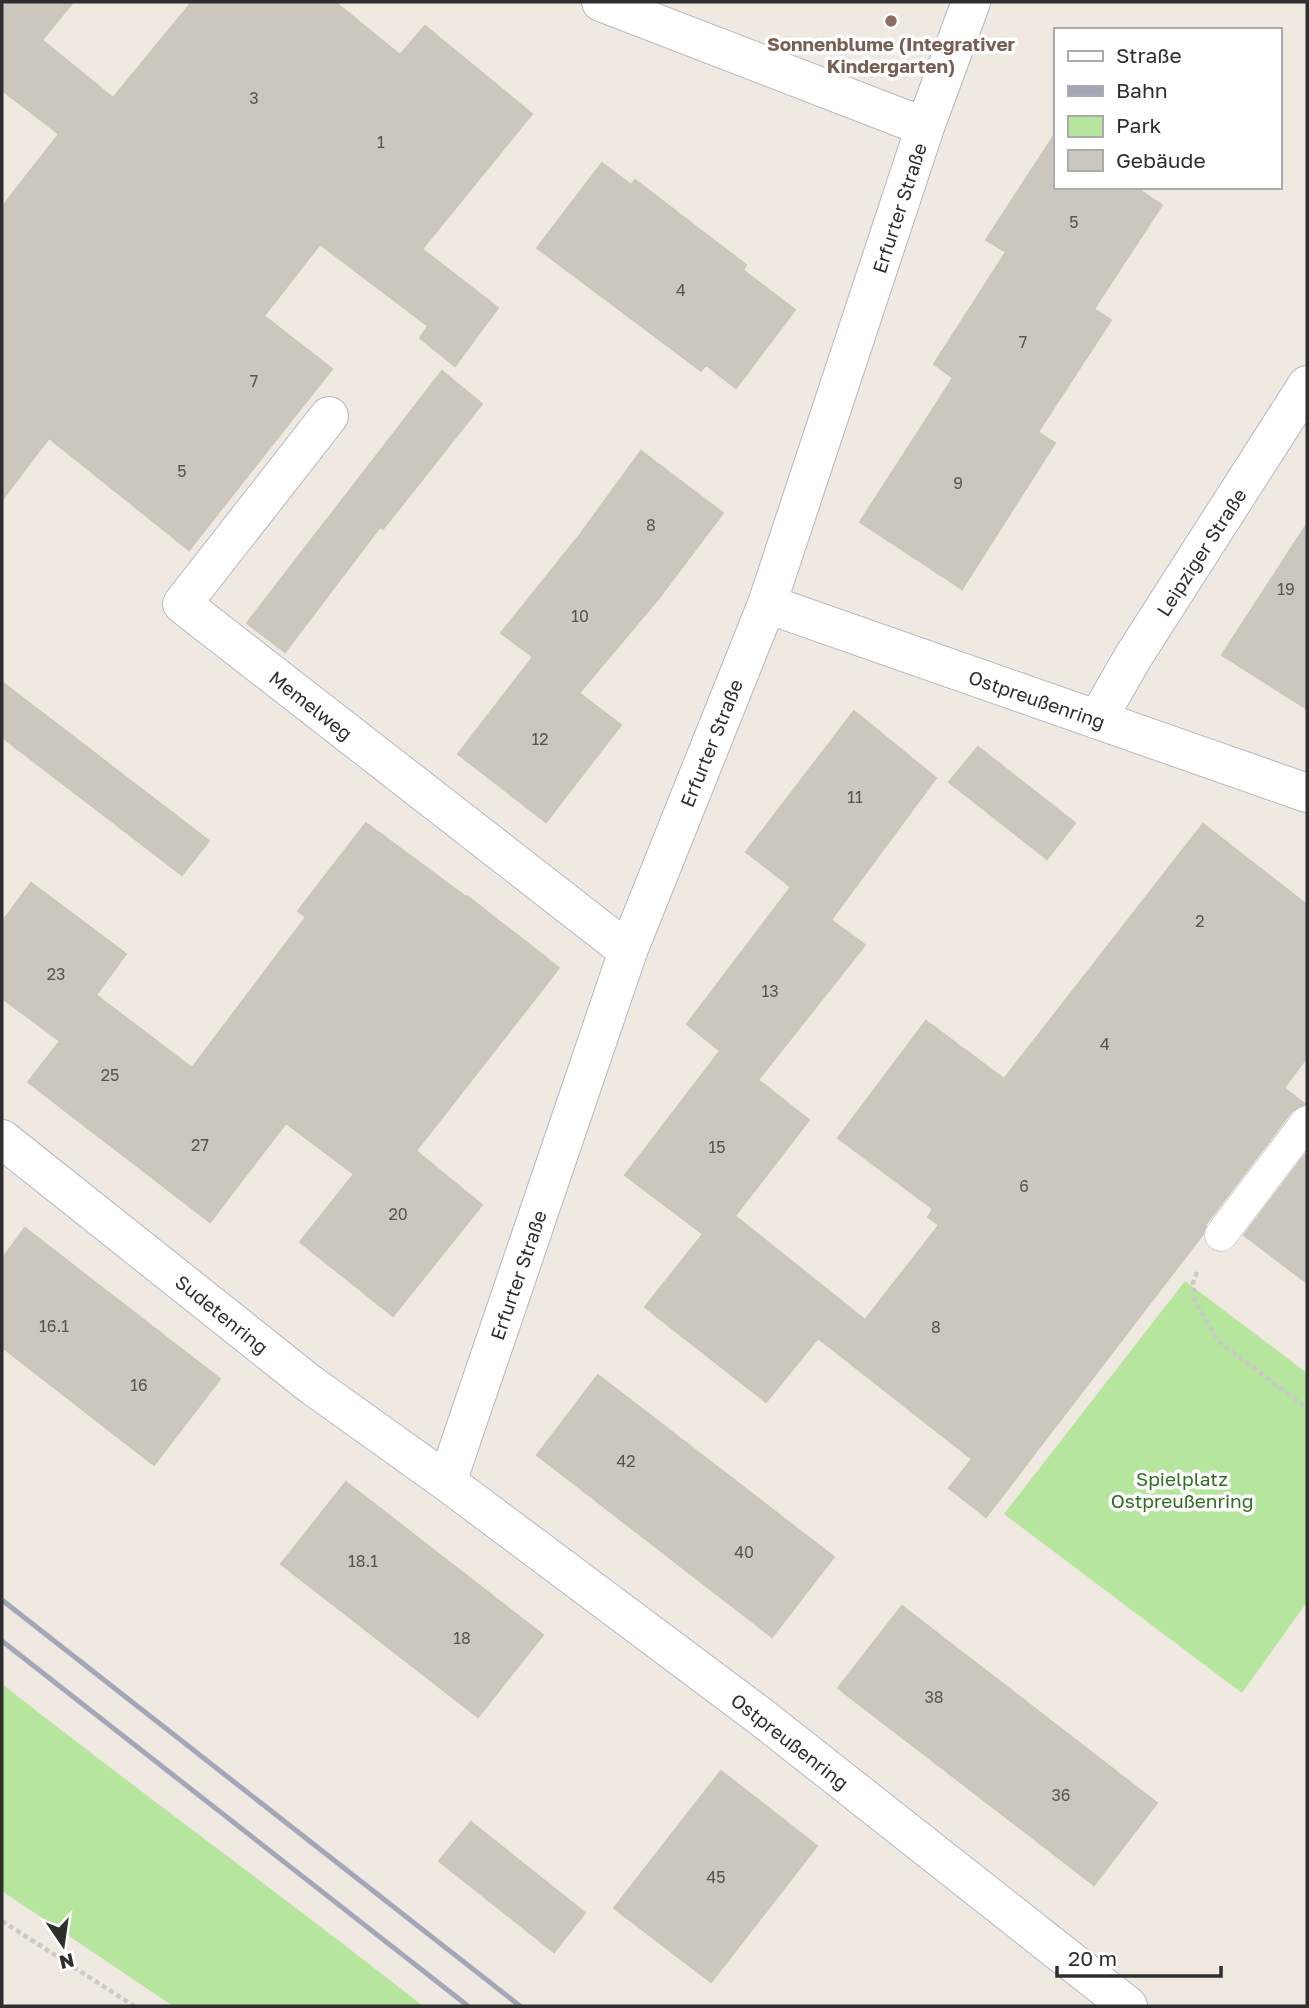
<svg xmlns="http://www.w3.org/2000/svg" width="1309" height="2008" font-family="'Golos Text',sans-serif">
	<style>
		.green { fill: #b6e59e }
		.building { fill: #cbc7bf; stroke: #cbc5ba; stroke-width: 2 }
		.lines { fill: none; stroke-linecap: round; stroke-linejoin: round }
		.lane-casing { stroke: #b4b7c1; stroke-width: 33 }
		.street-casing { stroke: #b4b7c1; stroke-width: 40 }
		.path { stroke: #c9c9c9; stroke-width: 4.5; stroke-dasharray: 5 3.5; stroke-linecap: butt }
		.lane { stroke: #fff; stroke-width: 32 }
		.street { stroke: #fff; stroke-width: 38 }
		.rail { stroke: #a3a6b8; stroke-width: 5 }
		.education-dot { fill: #8d6e63; stroke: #fff; stroke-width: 2.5 }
		.labels { text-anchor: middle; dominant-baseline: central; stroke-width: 7; stroke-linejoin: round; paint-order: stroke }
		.number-label { font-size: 16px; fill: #555452 }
		.education-label { font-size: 19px; font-weight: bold; fill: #785e54; stroke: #fff }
		.street-label { font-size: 19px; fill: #2e2e2e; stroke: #fff }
		.park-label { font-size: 19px; fill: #2c6e1b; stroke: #fff }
	</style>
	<rect width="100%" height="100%" fill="#efe9e1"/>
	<path class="green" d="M1185,1281L1307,1373V1602L1242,1693L1004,1514Z
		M2,1684C141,1793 284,1897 423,2006H173L2,1891Z"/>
	<path class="building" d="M2,2H73L42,40L113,98L192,2H335L400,55L425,26L532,114L422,249L498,308L455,366L420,338L428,326L320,244L264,316L332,369L189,550L49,438L2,500V207L59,134L2,90Z
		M1055,134V187H1135L1162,205L1094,309L1111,320L1038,432L1055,443L962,589L860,522L953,378L934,364L1006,252L986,240Z
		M602,163L631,185L635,180L746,265L743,270L795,310L736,388L706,365L701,371L537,248Z
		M442,371L482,404L383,529L380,527L285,652L247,623Z
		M641,451L723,513L659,598L579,693L621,725L546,822L458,754L533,657L501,633L579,536Z
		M1307,524V709L1222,655Z
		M2,682L209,841L182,875L2,737Z
		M854,711L936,778L831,920L865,945L758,1080L809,1120L735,1216L865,1320L939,1225L928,1217L933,1209L838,1138L926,1021L1004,1079L1203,824L1307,905V1057L1284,1088L1305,1104L1292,1111L1206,1224L1203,1234L986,1517L949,1488L972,1459L818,1338L766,1402L645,1307L703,1234L625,1175L720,1051L687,1024L791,887L746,852Z
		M978,747L1075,823L1047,859L949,782Z
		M366,823L466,897L467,896L559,968L416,1151L482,1205L393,1316L300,1242L354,1174L286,1123L210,1222L28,1082L60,1041L2,998V922L31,883L126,954L96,995L192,1068L306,917L298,911Z
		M1307,1152V1283L1244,1235Z
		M25,1228L220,1379L154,1465L2,1347V1259Z
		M598,1375L834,1557L772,1637L537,1455Z
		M346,1482L543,1635L478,1717L281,1564Z
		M902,1606L1157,1803L1094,1885L838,1688Z
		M721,1771L817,1846L711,1982L614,1908Z
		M471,1822L585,1913L554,1952L439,1861Z"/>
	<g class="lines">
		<defs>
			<path id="lane" d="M1221,1235L1307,1122"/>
			<path id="street" d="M601,2L925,127
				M329,416L182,604L628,951
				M767,604L1307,793
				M1097,720L1133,657L1307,385
				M2,1139L310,1384L447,1482L760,1716L1128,2006
				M447,1482L628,951L767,604L925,127L971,2"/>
		</defs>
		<use href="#lane" class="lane-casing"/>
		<use href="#street" class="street-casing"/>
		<path class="path" d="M1197,1272L1193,1283L1195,1301L1218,1341L1307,1408
			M2,1921L134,2006"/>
		<use href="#lane" class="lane"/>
		<use href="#street" class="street"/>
		<path class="rail" d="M2,1600L520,2006
			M2,1641L468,2006"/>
	</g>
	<circle class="education-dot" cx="891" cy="21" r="7"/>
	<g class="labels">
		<g class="number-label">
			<text x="254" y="98">3</text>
			<text x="381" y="142">1</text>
			<text x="1074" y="222">5</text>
			<text x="681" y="290">4</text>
			<text x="1023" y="342">7</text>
			<text x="254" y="381">7</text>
			<text x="182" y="471">5</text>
			<text x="958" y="483">9</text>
			<text x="651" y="525">8</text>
			<text x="1286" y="589">19</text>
			<text x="580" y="616">10</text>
			<text x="540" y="739">12</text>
			<text x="855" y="797">11</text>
			<text x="1200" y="921">2</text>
			<text x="56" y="974">23</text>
			<text x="770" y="991">13</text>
			<text x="1105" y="1044">4</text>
			<text x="110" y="1075">25</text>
			<text x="200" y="1145">27</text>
			<text x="717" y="1147">15</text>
			<text x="1024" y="1186">6</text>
			<text x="398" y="1214">20</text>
			<text x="54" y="1326">16.1</text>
			<text x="936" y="1327">8</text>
			<text x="139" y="1385">16</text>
			<text x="626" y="1461">42</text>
			<text x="744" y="1552">40</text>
			<text x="363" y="1561">18.1</text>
			<text x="462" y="1638">18</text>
			<text x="934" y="1697">38</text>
			<text x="1061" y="1795">36</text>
			<text x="716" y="1877">45</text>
		</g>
		<g class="education-label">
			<text x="891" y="43">Sonnenblume (Integrativer<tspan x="891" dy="22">Kindergarten)</tspan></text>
		</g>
		<g class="street-label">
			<text transform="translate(899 208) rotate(-72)">Erfurter Straße</text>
			<text transform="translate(1201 552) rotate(-57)">Leipziger Straße</text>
			<text transform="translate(1037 699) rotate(19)">Ostpreußenring</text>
			<text transform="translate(311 705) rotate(38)">Memelweg</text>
			<text transform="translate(711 743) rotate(-68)">Erfurter Straße</text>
			<text transform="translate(518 1275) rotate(-71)">Erfurter Straße</text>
			<text transform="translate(222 1314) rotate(39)">Sudetenring</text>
			<text transform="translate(790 1741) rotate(38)">Ostpreußenring</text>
		</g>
		<g class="park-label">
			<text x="1182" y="1478">Spielplatz<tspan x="1182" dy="22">Ostpreußenring</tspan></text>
		</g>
	</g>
	<rect width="1309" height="2008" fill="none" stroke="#2e2e2e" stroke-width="7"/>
	<rect x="1054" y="28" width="228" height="161" fill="#ffffff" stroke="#ababab" stroke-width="2"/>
	<rect x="1068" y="51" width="35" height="10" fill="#ffffff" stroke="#ababab" stroke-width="2"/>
	<text x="1116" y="63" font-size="21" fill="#2e2e2e">Straße</text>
	<rect x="1068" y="86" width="35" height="10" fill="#a3a6b8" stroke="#ababab" stroke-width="2"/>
	<text x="1116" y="98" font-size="21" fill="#2e2e2e">Bahn</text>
	<rect x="1068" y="116" width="35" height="21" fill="#b6e59e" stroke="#ababab" stroke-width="2"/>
	<text x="1116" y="133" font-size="21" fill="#2e2e2e">Park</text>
	<rect x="1068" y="150" width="35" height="21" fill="#cbc7bf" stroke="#ababab" stroke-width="2"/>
	<text x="1116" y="168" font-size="21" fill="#2e2e2e">Gebäude</text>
	<g transform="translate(63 1945) rotate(167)" stroke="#ffffff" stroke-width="5" paint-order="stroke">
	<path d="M0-5L12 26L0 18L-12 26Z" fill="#2e2e2e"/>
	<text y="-10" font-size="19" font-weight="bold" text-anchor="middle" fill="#2e2e2e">N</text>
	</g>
	<path d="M1057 1966v10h164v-10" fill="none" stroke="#2e2e2e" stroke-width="3.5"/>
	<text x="1068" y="1966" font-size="21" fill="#2e2e2e" stroke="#ffffff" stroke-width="5" paint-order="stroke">20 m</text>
</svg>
